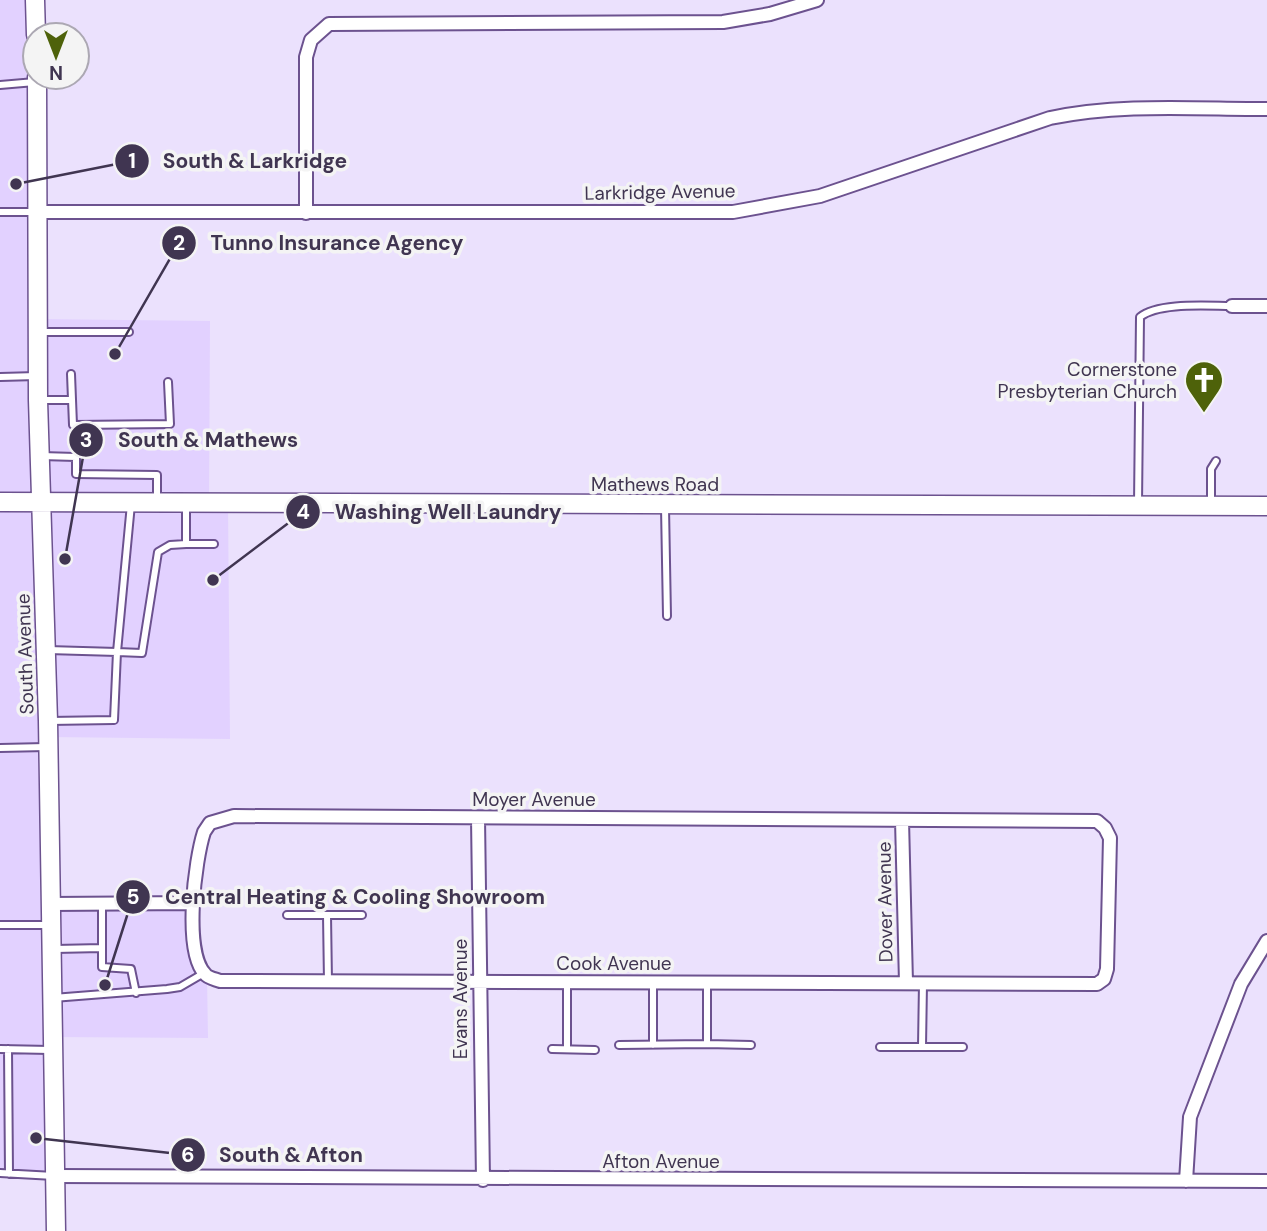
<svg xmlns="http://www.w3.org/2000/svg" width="1267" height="1231" font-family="'DM Sans',sans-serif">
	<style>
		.built { fill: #e2d1ff }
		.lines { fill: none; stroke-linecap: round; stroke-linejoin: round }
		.lane-casing { stroke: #6c528f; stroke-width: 10 }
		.street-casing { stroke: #6c528f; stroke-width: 16 }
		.secondary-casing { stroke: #6c528f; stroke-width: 21 }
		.lane { stroke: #fff; stroke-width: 6 }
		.street { stroke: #fff; stroke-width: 12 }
		.secondary { stroke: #fff; stroke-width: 18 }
		.labels { text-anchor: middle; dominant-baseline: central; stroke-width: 7; stroke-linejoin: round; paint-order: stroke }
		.street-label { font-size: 19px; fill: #403551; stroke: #f4f4f4 }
		.poi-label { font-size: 19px; fill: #403551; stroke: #f4f4f4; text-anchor: end }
		.leader { fill: none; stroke: #403551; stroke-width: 2.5 }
		.callout-dot { fill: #403551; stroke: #f4f4f4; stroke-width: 2.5 }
		.mark-label { font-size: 21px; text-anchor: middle; font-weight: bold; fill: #fff }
		.callout-label { font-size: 21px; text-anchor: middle; font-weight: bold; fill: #403551; stroke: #f4f4f4; stroke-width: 7; stroke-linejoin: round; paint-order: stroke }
	</style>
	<rect width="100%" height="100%" fill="#ebe1fd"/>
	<path class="built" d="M0,0H35L37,319L210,321L209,504H228L230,739L48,737L50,904L193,903L194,930L207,976L208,1038L52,1037L55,1176H0Z"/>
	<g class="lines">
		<defs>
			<path id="lane" d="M0,85L35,82
				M0,212H37
				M40,332H129
				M71,374L73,425L170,424L168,382
				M0,377L37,376
				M39,400H72
				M76,434V457
				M41,456L76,457V474L157,475V500
				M131,504L117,652L142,653L158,552L170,545L186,544
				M1138,504L1140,317C1158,302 1208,306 1231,306
				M1211,504V469L1216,461
				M186,506V544H214
				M665,507L667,616
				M48,650L117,652L114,720L49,721
				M0,748L46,747
				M102,904V967L131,969L136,993
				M287,915H327L328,982
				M327,915H362
				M0,925H48
				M55,949L102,948
				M653,982V1045
				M53,998L167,989L180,987L204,973
				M707,1044L751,1045
				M619,1045L707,1044V982
				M880,1047H922L923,983
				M922,1047H963
				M0,1049L50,1050
				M8,1049L9,1174
				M552,1049L595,1050
				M567,1049V982
				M0,1173L54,1176"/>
			<path id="street" d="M39,212H733L820,196L1050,118C1120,103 1195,109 1267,109
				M306,213V57L311,40L329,24L723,22L770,14L817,0
				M1232,306H1267
				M234,816L1097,821L1105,828L1110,838L1107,969L1104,979L1097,984L220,981C215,979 208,978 205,974C183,951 195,860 204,832L210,823Z
				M478,818L483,1180
				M902,820L906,983
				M50,904L193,903
				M55,1176L1267,1181
				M1186,1181L1190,1117L1241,984L1267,941"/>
			<path id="secondary" d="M35,0L36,35
				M37,77L38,400L48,721L56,1231
				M0,502L1267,506"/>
		</defs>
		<use href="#lane" class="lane-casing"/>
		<use href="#street" class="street-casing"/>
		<use href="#secondary" class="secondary-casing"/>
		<use href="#lane" class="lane"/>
		<use href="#street" class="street"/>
		<use href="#secondary" class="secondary"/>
	</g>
	<defs>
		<symbol id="church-pin" viewBox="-11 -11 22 30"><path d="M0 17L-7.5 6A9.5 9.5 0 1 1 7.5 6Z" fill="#4e620a" stroke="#f4f4f4"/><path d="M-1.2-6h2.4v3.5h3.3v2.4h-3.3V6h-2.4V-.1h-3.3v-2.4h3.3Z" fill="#fff"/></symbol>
	</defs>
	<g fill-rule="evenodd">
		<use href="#church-pin" x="1182" y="358" width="44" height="60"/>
	</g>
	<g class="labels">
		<g class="street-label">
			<text transform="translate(660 192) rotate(-1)">Larkridge Avenue</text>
			<text x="655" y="484">Mathews Road</text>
			<text transform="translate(25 654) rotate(-92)">South Avenue</text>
			<text x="534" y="799">Moyer Avenue</text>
			<text transform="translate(885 902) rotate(-91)">Dover Avenue</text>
			<text x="614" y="963">Cook Avenue</text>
			<text transform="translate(460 999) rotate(-90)">Evans Avenue</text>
			<text x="661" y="1161">Afton Avenue</text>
		</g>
		<g class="poi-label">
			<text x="1177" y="369">Cornerstone<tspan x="1177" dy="22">Presbyterian Church</tspan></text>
		</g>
	</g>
	<path class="leader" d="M16 184L132 161M115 354L179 243M65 559L86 440M213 580L303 512M105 985L133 897M36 1138L188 1155"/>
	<g class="callout-dot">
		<circle cx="16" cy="184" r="7"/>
		<circle cx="115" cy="354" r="7"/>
		<circle cx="65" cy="559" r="7"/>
		<circle cx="213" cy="580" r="7"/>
		<circle cx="105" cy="985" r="7"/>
		<circle cx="36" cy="1138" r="7"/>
		<circle cx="132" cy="161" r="18"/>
		<circle cx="179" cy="243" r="18"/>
		<circle cx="86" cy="440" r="18"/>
		<circle cx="303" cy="512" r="18"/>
		<circle cx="133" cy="897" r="18"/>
		<circle cx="188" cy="1155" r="18"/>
	</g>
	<g class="mark-label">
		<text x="132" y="168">1</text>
		<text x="179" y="250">2</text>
		<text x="86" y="447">3</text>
		<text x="303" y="519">4</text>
		<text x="133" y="904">5</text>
		<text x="188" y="1162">6</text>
	</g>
	<g class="callout-label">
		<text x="255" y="168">South &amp; Larkridge</text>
		<text x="337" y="250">Tunno Insurance Agency</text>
		<text x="208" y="447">South &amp; Mathews</text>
		<text x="448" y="519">Washing Well Laundry</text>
		<text x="355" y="904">Central Heating &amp; Cooling Showroom</text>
		<text x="291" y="1162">South &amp; Afton</text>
	</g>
	<g transform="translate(56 56) rotate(180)"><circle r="33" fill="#f4f4f4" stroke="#aca8b3" stroke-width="2"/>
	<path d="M0-5L12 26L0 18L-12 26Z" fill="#4e620a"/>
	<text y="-10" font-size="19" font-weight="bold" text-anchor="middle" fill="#403551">N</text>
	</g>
</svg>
